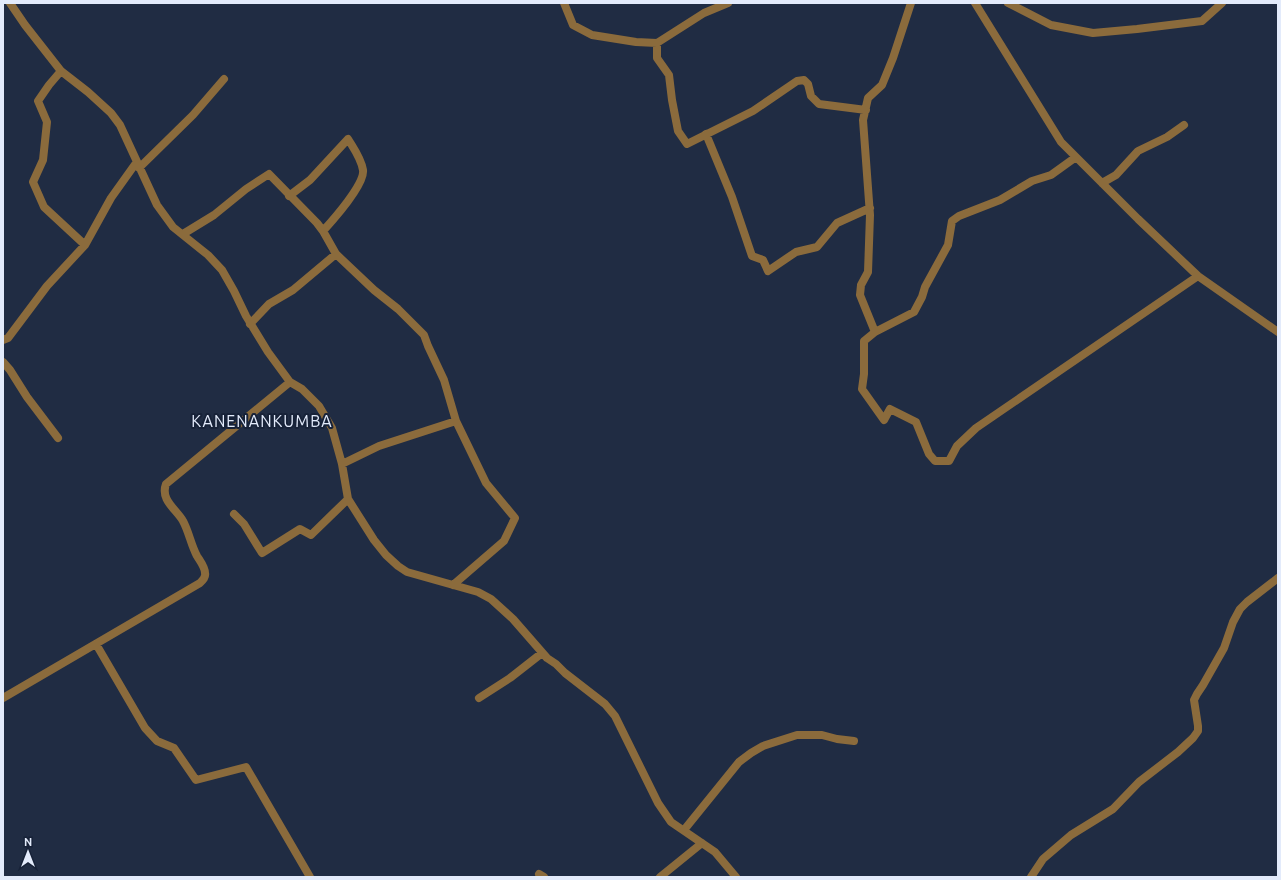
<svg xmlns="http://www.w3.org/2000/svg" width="1281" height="880" font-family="Ubuntu,sans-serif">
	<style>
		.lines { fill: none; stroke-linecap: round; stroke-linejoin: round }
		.minor { stroke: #8b6b3c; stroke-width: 8 }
		.labels { text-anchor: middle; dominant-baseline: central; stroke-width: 4; stroke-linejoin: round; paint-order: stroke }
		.quarter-label { font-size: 16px; letter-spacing: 1px; fill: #e3ebfb; stroke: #172238 }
	</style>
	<rect width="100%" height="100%" fill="#202c43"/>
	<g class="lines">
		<path class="minor" d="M10,3L25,25L61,71L88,92L111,113L120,125L157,205L173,227L208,255L222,270L234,291L246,316L268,352L290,382L302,389L319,406L332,428L342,464L348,499L374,540L386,555L398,566L407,572L478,592L491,599L513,619L547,658L556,664L565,673L605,704L615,716L658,803L671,822L715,852L736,877
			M564,3L573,25L592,35L636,42L657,43L704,13L728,3
			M975,3L1061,142L1138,219L1198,276L1278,332
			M1008,3L1051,25L1093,33L1137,29L1202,21L1222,3
			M657,43V58L669,75L672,100L678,131L687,144L753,111L797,81L804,80L808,84L811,96L819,104L866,110
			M61,71L49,85L38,101L47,122L43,160L33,182L44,207L85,245
			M706,134L732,197L752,256L763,260L768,271L796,252L817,247L837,223L870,208
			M1076,157L1051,175L1032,181L1000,200L959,216L952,221L948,245L925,287L922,297L914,312L875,332L864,341V374L862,389L884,420L890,409L916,422L929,454L935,461H949L957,446L976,428L1198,276
			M139,168L193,115L224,79
			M1102,183L1116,175L1138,151L1167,137L1184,125
			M183,234L214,215L246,189L269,174L317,223L323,231
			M336,254L374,290L398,309L424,335L428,346L444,380L456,421L379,446L342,464
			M250,324L269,304L293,290L336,254L323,231C333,220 365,184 363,170C361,158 354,149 348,139L310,180L289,196
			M875,332L860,295L861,285L868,272L870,215L863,120L868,98L882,85L893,58L911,3
			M3,340L8,338L47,286L85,245L111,198L136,163
			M3,362L10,370L27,397L58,438
			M234,514L244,524L262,553L300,529L311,535L348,499
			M453,585L504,541L515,518L486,483L456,421
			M96,644L145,728L157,741L174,748L196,780L246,767L310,877
			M3,698L200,583C203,580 206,577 205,573C205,567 200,561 197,556C191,545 189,532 183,521C176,509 160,500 166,484L290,382
			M479,698L510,678L542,653
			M684,830L739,762L751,753L763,746L797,735H822L837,739L854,741
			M539,874L544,877
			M660,877L702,843
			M1031,877L1043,859L1071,835L1113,809L1139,782L1178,752L1193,738L1198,731V726L1194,700L1197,694L1203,685L1224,648L1233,622L1240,609L1247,602L1278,578"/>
	</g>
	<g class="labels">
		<g class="quarter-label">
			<text x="262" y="421">KANENANKUMBA</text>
		</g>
	</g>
	<rect width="1281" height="880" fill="none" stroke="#e3ebfb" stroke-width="8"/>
	<g transform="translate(28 852)" stroke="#172238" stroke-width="3" paint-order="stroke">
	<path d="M0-3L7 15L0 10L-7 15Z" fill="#e3ebfb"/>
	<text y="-6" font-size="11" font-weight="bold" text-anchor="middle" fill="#e3ebfb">N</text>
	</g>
</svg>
